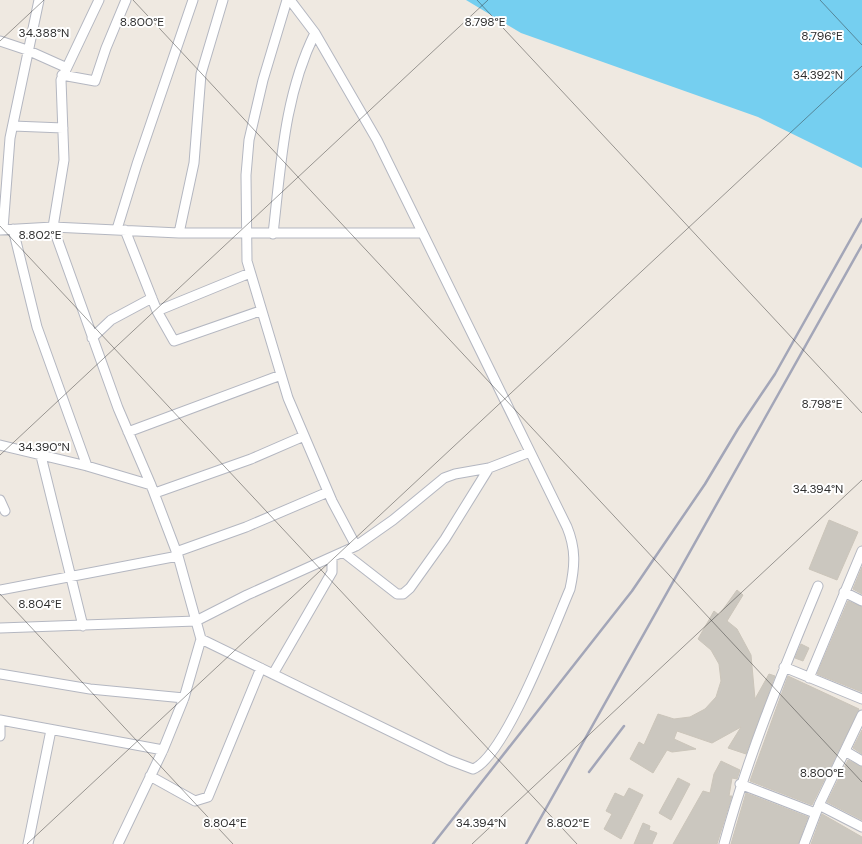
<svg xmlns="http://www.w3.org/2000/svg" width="862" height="844" font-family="'DM Sans',sans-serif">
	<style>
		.water { fill: #75cff0 }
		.building { fill: #cbc7bf; stroke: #cbc5ba }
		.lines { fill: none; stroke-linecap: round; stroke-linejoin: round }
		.street-casing { stroke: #b4b7c1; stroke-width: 11 }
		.street { stroke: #fff; stroke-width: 9 }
		.rail { stroke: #a3a6b8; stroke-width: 2.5 }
		.ticks { fill: none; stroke: #2e2e2e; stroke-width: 1; stroke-opacity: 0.45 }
		.ticks-label { font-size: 12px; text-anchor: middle; fill: #2e2e2e; stroke: #fff; stroke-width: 4; stroke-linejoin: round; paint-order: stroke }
	</style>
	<rect width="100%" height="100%" fill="#efe9e1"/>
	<path class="water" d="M466,0H862V168L758,117L521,33Z"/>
	<path class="building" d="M829,520L858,532L837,580L809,569Z
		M862,567V594L853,589Z
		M737,590L743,595L727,621L737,629L751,655L755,699L769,674L775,676L746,754L728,748L741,727L712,743L677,731L674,739L696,749L672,752L667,750L653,773L630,759L639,742L644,745L658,714L674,719L690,717L705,709L716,697L721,681L719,664L711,650L698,639L714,611L719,615Z
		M848,601L862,607V692L817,674Z
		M801,644L809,648L803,661L795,658Z
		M788,676L859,709L812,805L750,781Z
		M862,730V754L853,748Z
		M848,760L862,767V820L827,802Z
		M721,761L740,770L737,779L732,778L729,796H732L717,844H673L703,791L710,793L714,774Z
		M678,778L690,784L671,820L659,813Z
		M629,788L643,795L621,839L604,829L612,814L606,811L615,793L624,797Z
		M746,793L808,817L798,844H731Z
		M822,814L862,837V844H811Z
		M643,823L650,826L649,830L657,833L652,844H634Z"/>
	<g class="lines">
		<defs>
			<path id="street" d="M99,0L61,80L64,160L53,227L118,408L151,485
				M0,41L27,50L65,67
				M62,75L95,81L106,48L126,0
				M13,126L63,128
				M3,229L10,138L39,0
				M13,229L37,327L87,466
				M117,229L137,164L193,0
				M0,230L53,227L179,233H421
				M125,230L157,311L174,341L260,311
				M179,233L194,163L201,74L223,0
				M273,234C281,165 284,96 315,33
				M157,311L250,273
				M92,338L111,320L152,298
				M128,432L281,375
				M0,445L87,466L151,485L178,556L201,639L184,698L163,750L118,844
				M41,456L83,626
				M155,493L251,459L304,436
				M0,500L5,511
				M356,546L393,520L444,478L455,474L489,468L530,452
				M176,552L246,527L328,492
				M343,552L397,594H403L410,588L445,539L489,468
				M0,590L178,556
				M844,592L862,601
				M0,628L196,621L247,595L356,546L332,501L288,398L247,261L246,175L249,140L263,80L287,0
				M201,639L449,760L473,769C505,757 555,624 570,589C575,566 576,549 567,527L377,140L315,33L290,0
				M784,667L862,699
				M0,674L90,689L184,698
				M273,674L332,572V557
				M809,678L862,551
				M0,720L163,750
				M0,727V736
				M845,751L862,761
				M150,776L195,801L208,797L261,668
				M740,784L815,813
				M819,805L862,827
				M28,844L51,730
				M724,844C748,755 783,671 818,586
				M804,844L819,805L862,715"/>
		</defs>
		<use href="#street" class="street-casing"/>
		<use href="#street" class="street"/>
		<path class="rail" d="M589,772L624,726
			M433,844L632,591L705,484L738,429L775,374L862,219
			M526,844L862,245"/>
	</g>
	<path class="ticks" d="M133,0L862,782M477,0L862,413M820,0L862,45M0,41L44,0M0,226L577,844M0,455L488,0M0,594L233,844M27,844L862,66M472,844L862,480"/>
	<g class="ticks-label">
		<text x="142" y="26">8.800°E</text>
		<text x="485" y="26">8.798°E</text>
		<text x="44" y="37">34.388°N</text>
		<text x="822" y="40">8.796°E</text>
		<text x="818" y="79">34.392°N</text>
		<text x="40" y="239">8.802°E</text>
		<text x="822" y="408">8.798°E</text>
		<text x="44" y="451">34.390°N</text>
		<text x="818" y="493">34.394°N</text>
		<text x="40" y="608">8.804°E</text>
		<text x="822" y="777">8.800°E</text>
		<text x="225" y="827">8.804°E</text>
		<text x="568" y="827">8.802°E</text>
		<text x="481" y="827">34.394°N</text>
	</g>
</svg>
